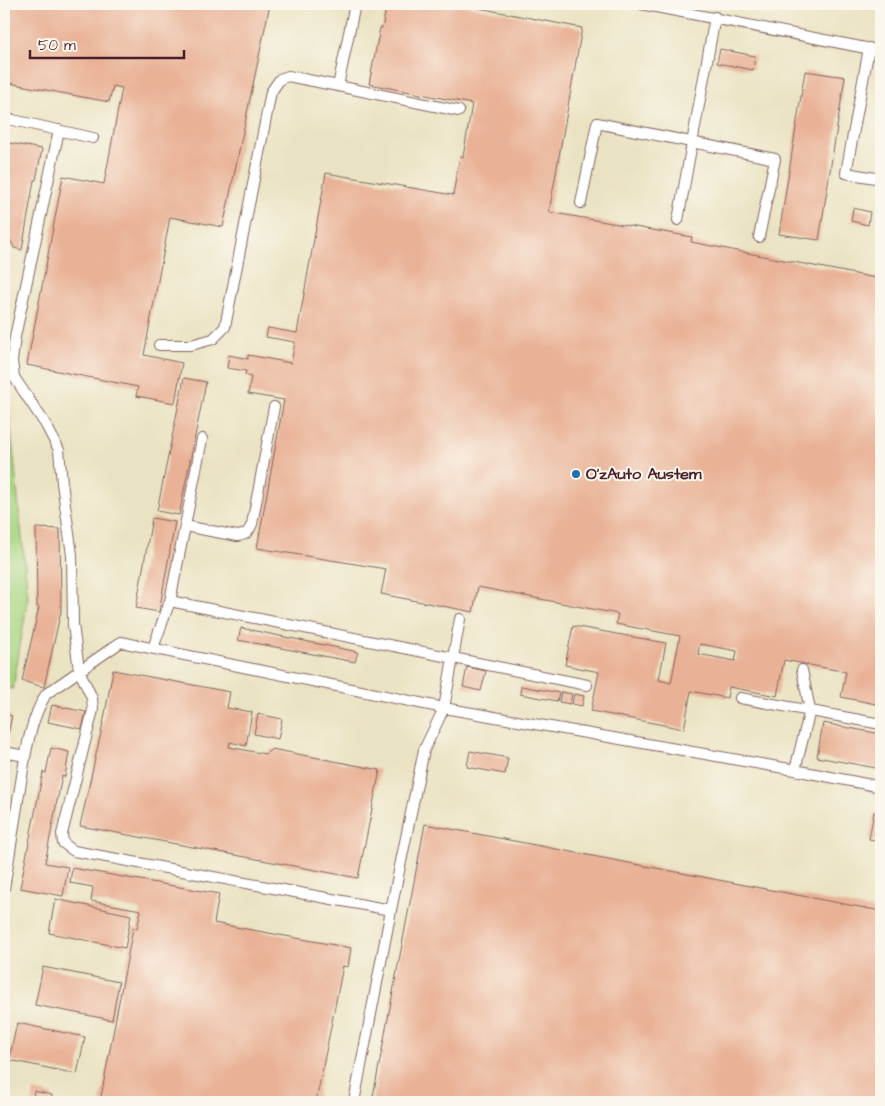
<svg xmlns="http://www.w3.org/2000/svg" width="885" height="1106" font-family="'Architects Daughter',sans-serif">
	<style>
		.green { fill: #a7d582; stroke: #787a56 }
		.building { fill: #e9b297; fill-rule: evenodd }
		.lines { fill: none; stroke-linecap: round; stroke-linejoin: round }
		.service-casing { stroke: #826460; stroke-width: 12 }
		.service { stroke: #fff; stroke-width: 10 }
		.poi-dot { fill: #1f6fb2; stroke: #fbf7ec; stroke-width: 2 }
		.labels { text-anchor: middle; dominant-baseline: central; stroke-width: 4; stroke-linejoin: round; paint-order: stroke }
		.poi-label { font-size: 16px; font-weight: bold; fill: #4a1f2b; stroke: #fbf7ec; text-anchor: start }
	</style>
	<rect width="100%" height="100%" fill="#fbf7ec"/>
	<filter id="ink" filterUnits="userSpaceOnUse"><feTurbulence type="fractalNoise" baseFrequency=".02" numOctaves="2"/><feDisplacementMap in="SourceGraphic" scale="10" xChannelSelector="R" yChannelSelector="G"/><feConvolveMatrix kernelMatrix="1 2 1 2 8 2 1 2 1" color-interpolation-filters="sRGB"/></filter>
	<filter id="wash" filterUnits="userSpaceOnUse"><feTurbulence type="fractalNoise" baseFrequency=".0096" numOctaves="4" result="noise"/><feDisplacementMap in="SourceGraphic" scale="20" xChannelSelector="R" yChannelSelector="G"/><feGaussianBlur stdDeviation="1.12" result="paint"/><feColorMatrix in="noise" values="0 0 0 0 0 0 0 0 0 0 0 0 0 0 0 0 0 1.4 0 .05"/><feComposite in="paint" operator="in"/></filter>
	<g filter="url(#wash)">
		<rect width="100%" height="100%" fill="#eae3c3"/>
		<path class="green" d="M4,360L28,597L13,689L4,687Z"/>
		<g id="blocks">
			<path class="building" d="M4,4H270L223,227L170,217L144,355L182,363L175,403L136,396L138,387L27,365L63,176L104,184L122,88L113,86L109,102L4,82Z
				M387,4H458L582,28L549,212L692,237L691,242L881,279V705L841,697L846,672L784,660L777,696L729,687L727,698L691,691L684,729L591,711L599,672L565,665L573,626L666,643L659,680L671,683L680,636L616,624L618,614L478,587L473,612L381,594L386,569L257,548L284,400L248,394L251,377L245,375L246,371L227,368L229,355L248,359V355L291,363L295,342L266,337L268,328L297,333L326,173L453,195L460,156L463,157L472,104L369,84L380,28H382ZM700,644L737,651L735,661L698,654Z
				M720,49L755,56L753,70L717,63Z
				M805,71L845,77L819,240L779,234Z
				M4,142L42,149L36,180H34L22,250L14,248L4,225Z
				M853,208L870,212L868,225L851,221Z
				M184,378L206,382L179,515L157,511Z
				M152,518L175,522L159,612L136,608Z
				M36,528L60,529L61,611L44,687L22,681L39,607H37Z
				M241,628L358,652L355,662L238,640Z
				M467,667L486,671L481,691L463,687Z
				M113,670L230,692L227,708L252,712L246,746L230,742L229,747L265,754L272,749L380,770L358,878L80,826L104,719Z
				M521,686L559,693L557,701L520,694Z
				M561,692L572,694L570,704L559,702Z
				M574,694L584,696L582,706L572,704Z
				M52,705L86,712L82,729L48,722Z
				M4,714L12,716L8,734L4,733Z
				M258,714L282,719L278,739L254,734Z
				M823,723L881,734V769L817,757Z
				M51,748L69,752L65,777L62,776L45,863L68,867L63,896L20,888L43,772L46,773Z
				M470,751L508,758L505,774L467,767Z
				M874,812L881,813V841L869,839Z
				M425,824L881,911V1102H372Z
				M72,868L219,894L214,923L351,948L348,967L343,966L316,1102H100L133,928L137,929L141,910L91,901L93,887L70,883Z
				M55,899L131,915L125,948L49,933Z
				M43,967L119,982L112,1020L35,1005Z
				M17,1023L85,1037L77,1074L9,1060Z
				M34,1091L52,1095L51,1102H32Z"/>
		</g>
	</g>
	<g filter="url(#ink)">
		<use href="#blocks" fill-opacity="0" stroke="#826460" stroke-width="1"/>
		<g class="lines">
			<defs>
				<path id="service" d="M641,4L881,51
					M869,48L846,173L881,179
					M338,86L459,111
					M4,118L93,138
					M59,130L15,337L12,361L14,377L46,425L59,450L62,483L72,555L73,625L79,670L92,698L93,710L62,834L63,843L74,851L391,910
					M581,203L597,123L775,159L759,237
					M678,220L715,17
					M159,345H191L213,339L225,327L271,92L280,79L288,76L338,86L355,4
					M185,526L202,439
					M170,601L587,685
					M153,648L170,601L185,526L237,536C246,535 249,532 252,524L274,407
					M740,698L881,724
					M4,752L25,756
					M795,770L810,710L802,670
					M4,889C9,857 14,825 19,794C25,760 28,724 46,694L121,642L444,708L795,770L881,787
					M354,1102L391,910L424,750L444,708L460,619"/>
			</defs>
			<use href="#service" class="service-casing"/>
			<use href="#service" class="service"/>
		</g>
	</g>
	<circle class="poi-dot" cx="576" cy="474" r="5"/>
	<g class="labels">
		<g class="poi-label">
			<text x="586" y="474">O'zAuto Austem</text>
		</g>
	</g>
	<rect width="885" height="1106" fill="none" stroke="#fbf7ec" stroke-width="20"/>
	<path d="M30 50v8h154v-8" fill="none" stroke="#4a1f2b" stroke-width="2.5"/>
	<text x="38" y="50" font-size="15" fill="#4a1f2b" stroke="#fbf7ec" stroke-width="4" paint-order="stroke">50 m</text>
</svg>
